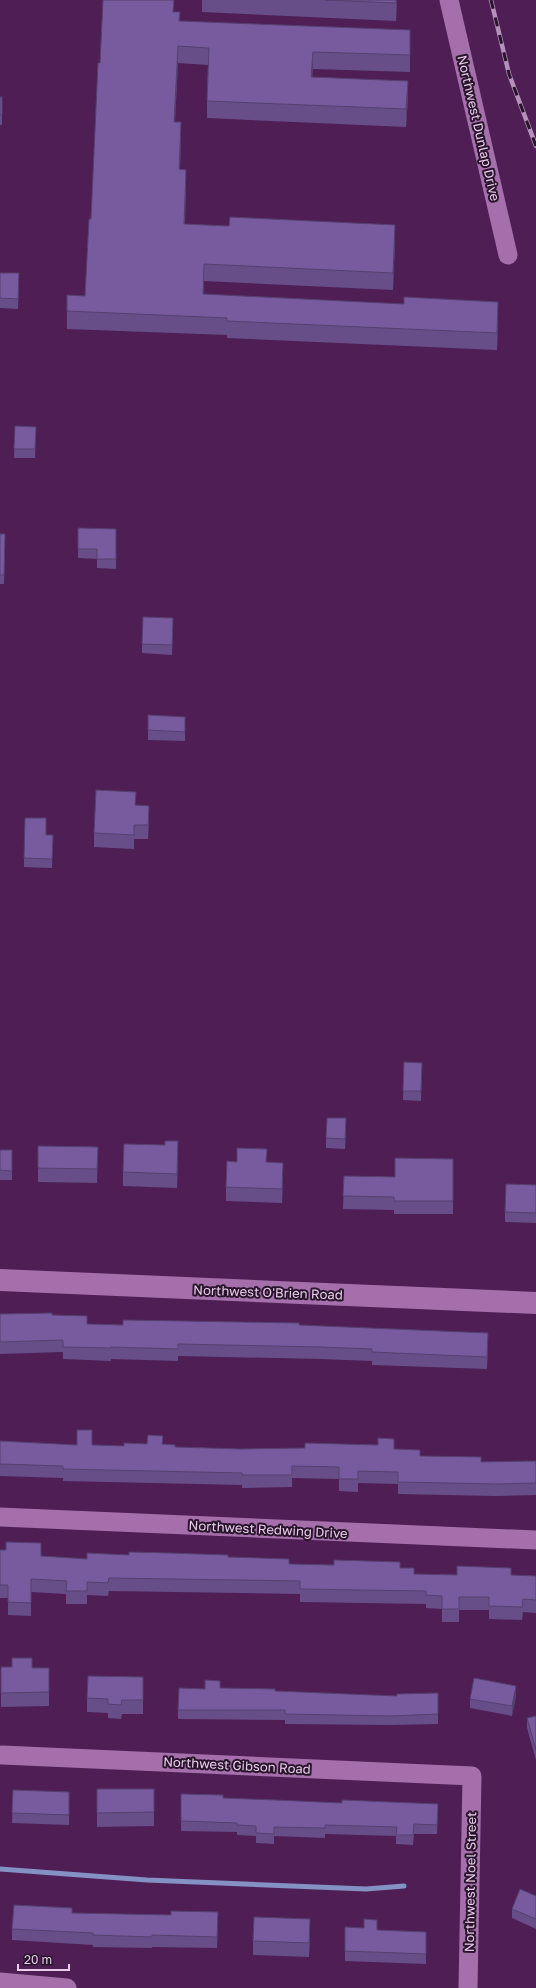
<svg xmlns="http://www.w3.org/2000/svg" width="536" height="1988" font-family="'Golos Text',sans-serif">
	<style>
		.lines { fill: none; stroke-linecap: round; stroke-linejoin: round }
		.stream { stroke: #8491c4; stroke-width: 5 }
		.minor { stroke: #a46fab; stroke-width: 19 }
		.tertiary { stroke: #a46fab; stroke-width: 22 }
		.rail-casing { stroke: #b491b9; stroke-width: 4.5 }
		.rail { stroke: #28142b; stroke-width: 3; stroke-dasharray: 9; stroke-linecap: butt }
		.wall { fill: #674e88 }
		.shaded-wall { fill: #54406f }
		.building { fill: #785b9e; stroke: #54406f }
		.labels { text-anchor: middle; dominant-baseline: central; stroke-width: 4; stroke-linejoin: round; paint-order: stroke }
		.street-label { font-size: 13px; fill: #eacded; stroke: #28142b }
	</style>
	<rect width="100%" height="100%" fill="#4e1e55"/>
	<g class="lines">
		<path class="stream" d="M0,1869L147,1880L366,1889L404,1886"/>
		<path class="minor" d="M449,0L508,255
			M0,1517L536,1540
			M2,1755L472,1776L468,1988
			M0,1982L67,1988"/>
		<path class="tertiary" d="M0,1280L536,1303"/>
		<defs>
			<path id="rail" d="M491,0L509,74L536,146"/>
		</defs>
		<use href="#rail" class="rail-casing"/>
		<use href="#rail" class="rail"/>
	</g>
	<path class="wall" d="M202,0H397L396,21L202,12Z
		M174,12L180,21L410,47V72L313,69L312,77L408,98L406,127L207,118V101L208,65L178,63L175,122L181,140L180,169L186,187L185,224L395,242L393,290L204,281V294L498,319L497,350L227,338V335L67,329V311L85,296L91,219L100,63Z
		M0,97L2,107V125H0Z
		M0,273L19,283L18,309L0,308Z
		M15,426L36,427L35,458H14Z
		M116,529V569L97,568V559L78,558V549Z
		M0,534H5L4,584H0Z
		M173,627L172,655L142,653V644Z
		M185,717V741L148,740V730Z
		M149,820L148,839H134V849L94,847V833Z
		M53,835L52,868L24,867V858Z
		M404,1062L422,1063L421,1101L403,1100Z
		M346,1128L345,1149L326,1148V1138Z
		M165,1145L178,1155L177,1188L123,1186V1172Z
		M38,1146L98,1147L97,1183L38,1182Z
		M0,1150L12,1160V1180H0Z
		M453,1159V1214H394V1210L343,1209L344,1176L395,1177Z
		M267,1163L283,1177L282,1203L226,1201V1187Z
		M536,1185V1223L505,1222V1212Z
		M0,1314L52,1315L87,1324L123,1325H299L488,1345L487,1369L372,1365V1361L321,1359L178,1356V1361L111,1359V1361L63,1359V1352L0,1354Z
		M0,1441L77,1445L124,1446L163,1444L175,1447L240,1449H394L420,1456L481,1462L536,1461V1495L495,1496L398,1494V1484L358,1483V1492L339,1491V1479L292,1478V1487L242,1488V1485L63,1481V1478L0,1476Z
		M0,1550L41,1557L87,1559L129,1555L228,1557L289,1564L400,1568L414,1574L536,1576V1613L523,1612L522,1620L489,1619V1610H459V1622H442V1609L426,1608V1604L300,1602V1594L109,1591L108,1596L87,1595V1604H66V1594L31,1592V1616L8,1615V1598H0Z
		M1,1667L49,1668V1706L1,1707Z
		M143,1677V1714H122L121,1719L108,1718V1713L87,1712V1698Z
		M220,1688L275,1691L438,1714V1724L391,1725L285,1724V1720L178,1719V1710Z
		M516,1696L512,1716L470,1708V1699Z
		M536,1716V1760L527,1728V1718Z
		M97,1789H154V1826L97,1827Z
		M13,1790L69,1792V1825L12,1823Z
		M181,1794L223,1798L438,1814L437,1834H414L413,1845L396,1844V1836L325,1834V1838L274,1836V1844L256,1843V1836L237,1835V1832L181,1831Z
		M536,1896V1929L512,1918V1909Z
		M72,1913L218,1923L217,1948L152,1947V1948L93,1947V1945L12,1940V1929Z
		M345,1927L377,1930L426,1942V1964L345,1961Z
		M310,1933L309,1957L253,1955V1941Z"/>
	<path class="shaded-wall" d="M396,0H397L396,21Z
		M178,46V63L174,139V122Z
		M313,52V69L311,94V77Z
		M408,81V98L406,127V109Z
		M181,122V140L179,186V169Z
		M186,170V187L184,241V224Z
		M395,225V242L393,290V273Z
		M204,264V281L203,311V294Z
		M498,302V319L497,350V333Z
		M178,1141V1155L177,1188V1174Z
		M283,1163V1177L282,1203V1189Z
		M516,1686V1696L512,1716V1706Z
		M310,1919V1933L309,1957V1943Z"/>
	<path class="building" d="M103,0H174L173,12H180L179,21L410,30V55L313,52L311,77L408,81L406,109L207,101L209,48L178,46L174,122H181L179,169L186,170L184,224L229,226L230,217L395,225L393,273L204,264L203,294L404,304V297L498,302L497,333L227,321V318L67,311V295L85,296L89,219H91L98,63H100Z
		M325,0H396V3Z
		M0,97H2V115H0Z
		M0,273H19L18,299L0,298Z
		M15,426L36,427L35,449H14Z
		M78,528L116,529V559H97V549H78Z
		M0,534H5L4,575H0Z
		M143,617L173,618L172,645L142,644Z
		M148,715L185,717V732L148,730Z
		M96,790L136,792L135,805L149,806L148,825H134V835L94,833Z
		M25,818H46V835H53L52,859L24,858Z
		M404,1062L422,1063L421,1091H403Z
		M327,1118H346L345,1139L326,1138Z
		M165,1141H178L177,1174L123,1172L124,1144L165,1145Z
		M38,1146L98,1147L97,1169L38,1168Z
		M237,1148L267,1149L266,1162L283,1163L282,1189L226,1187L227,1161L237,1162Z
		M0,1150H12V1171L0,1170Z
		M395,1158L453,1159V1201H394V1197L343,1196L344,1176L395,1177Z
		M506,1184L536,1185V1213L505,1212Z
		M52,1313V1315L87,1316V1324L123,1325V1320L299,1323V1325L488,1333L487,1357L372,1352V1349L321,1347L178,1344V1349L111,1347V1348L63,1347V1340L0,1342V1314Z
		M77,1430H92V1445L124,1446V1443L147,1444L148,1435L163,1436L162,1444L175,1445V1447L240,1449L305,1448V1443L378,1445V1438L394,1439V1449L420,1450V1456L481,1457V1462L536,1461V1483L495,1484L398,1482V1472L358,1471V1479H339V1467L292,1466V1475H242V1473L63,1469V1466L0,1464V1441L77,1445Z
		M6,1542L41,1543V1556L87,1559V1553L129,1555V1552L169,1553L228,1555V1557L289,1559V1564L334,1565V1560L400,1562V1568H414V1574L457,1575V1566L511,1568V1575L536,1576V1600L523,1599L522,1607L489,1606V1597H459V1609H442V1596L426,1595V1591L300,1589V1581L109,1578L108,1583L87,1582V1591H66L67,1581L31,1579V1603L8,1602V1585H0V1550H6Z
		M12,1658H32V1668H49V1692L1,1693V1667H12Z
		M88,1676L143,1677V1700H122L121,1705L108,1704V1699L87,1698Z
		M474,1678L516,1686L512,1706L470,1699Z
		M205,1680L220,1681V1688L275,1689V1691L397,1696V1694L438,1693V1714L391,1716L285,1714V1710H178L179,1688L205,1689Z
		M536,1716V1750L527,1718Z
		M97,1789H154V1812L97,1813Z
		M13,1790L69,1792V1815L12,1813Z
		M181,1794L223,1795V1798L275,1800L342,1803V1800L438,1804L437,1825L414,1824L413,1835H396L397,1827L325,1825V1828L274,1827V1834L256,1833V1826L237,1825V1823L181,1821Z
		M520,1889L536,1896V1919L512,1909Z
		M14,1905L72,1908V1913L171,1915V1911L218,1912L217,1937L152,1935V1937L93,1935V1933L12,1929Z
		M254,1917L310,1919L309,1943L253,1941Z
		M364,1919L377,1920V1930L426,1932V1954L345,1951V1927L364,1928Z"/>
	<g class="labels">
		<g class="street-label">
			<text transform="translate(479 128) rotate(77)">Northwest Dunlap Drive</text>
			<text transform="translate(268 1292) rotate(2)">Northwest O'Brien Road</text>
			<text transform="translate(268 1529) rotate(3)">Northwest Redwing Drive</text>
			<text transform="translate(237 1765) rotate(3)">Northwest Gibson Road</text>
			<text transform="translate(470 1882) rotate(-89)">Northwest Noel Street</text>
		</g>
	</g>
	<path d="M18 1964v6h51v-6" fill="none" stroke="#eacded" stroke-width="2"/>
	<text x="24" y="1964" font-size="12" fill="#eacded" stroke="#28142b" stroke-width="3" paint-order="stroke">20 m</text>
</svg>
